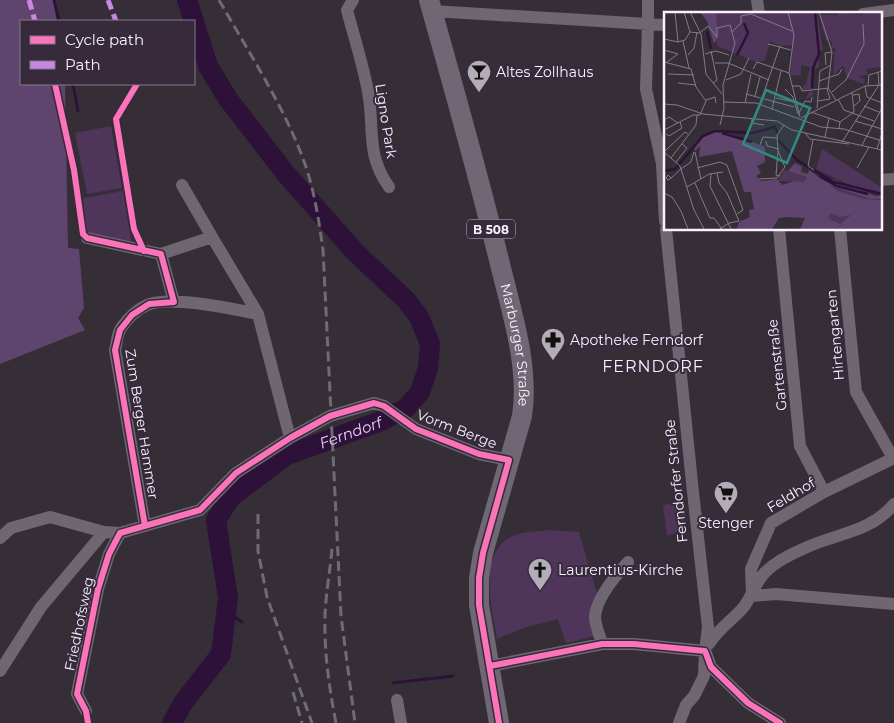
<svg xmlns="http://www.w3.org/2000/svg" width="894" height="723" font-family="Montserrat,sans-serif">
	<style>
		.green { fill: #4f355a }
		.forest { fill: #5f446d }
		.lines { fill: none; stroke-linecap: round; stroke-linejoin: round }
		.stream { stroke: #2d1138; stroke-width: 3 }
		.river { stroke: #2d1138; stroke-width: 20 }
		.street { stroke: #6f6672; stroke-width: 12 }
		.primary { stroke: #706774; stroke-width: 20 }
		.rail { stroke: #706a72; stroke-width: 3; stroke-dasharray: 10 5; stroke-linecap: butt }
		.quiet { stroke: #c787e3; stroke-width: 5; stroke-dasharray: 10 5; stroke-linecap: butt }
		.cycleway-casing { stroke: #362a3b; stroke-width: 9 }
		.cycleway { stroke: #fb73b8; stroke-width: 6 }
		.labels { text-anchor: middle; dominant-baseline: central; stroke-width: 4; stroke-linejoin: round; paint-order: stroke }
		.shield { fill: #362a3b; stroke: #beb6c3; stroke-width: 1 }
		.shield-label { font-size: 12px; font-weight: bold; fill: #f9f2fd }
		.poi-label { font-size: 14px; fill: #f9f2fd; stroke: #362a3b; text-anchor: start }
		.street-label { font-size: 14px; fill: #f9f2fd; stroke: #362a3b }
		.water-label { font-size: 15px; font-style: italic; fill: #eccefb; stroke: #362a3b }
		.quarter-label { font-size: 16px; letter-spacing: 1px; fill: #f9f2fd; stroke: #362a3b }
		.inset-river { fill: none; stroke: #2d1138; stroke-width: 2.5 }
		.inset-road { fill: none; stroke: #837c86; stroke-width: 1 }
		.view { fill: #328983; fill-opacity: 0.15; stroke: #328983; stroke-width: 2.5 }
		.inset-edge { fill: none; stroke: #f9f2fd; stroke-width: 2.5 }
	</style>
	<rect width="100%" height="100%" fill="#352e37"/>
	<path class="green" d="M111,126L122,188L87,194L75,133Z
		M123,191L132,245L90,235L85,227L83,198Z
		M684,502L687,529L667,536L663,505Z
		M548,530L579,532L598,597L595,636L566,643L558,619L526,627L497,639C492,609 477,551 513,536C523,531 537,532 548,530Z"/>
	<path class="forest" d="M0,0H53L57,21H21V84H65L68,248L79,249L84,308L78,318L85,330L0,364Z"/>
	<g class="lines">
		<path class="stream" d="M54,0L59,21
			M73,84L78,111
			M227,612L242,622
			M393,683L453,676"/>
		<g class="river">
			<path d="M187,0L194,21"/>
			<path id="s1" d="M172,723L183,703L221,654L228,598L216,520L231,497L287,455L381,421L405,409L420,392L428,368L430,344L419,317L406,300L355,252L286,174L228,99L208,66L194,22"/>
		</g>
		<path class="street" d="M353,0L347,10C354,37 363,64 368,92C375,128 365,153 389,187
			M648,0V25L646,89L662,164L665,221
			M757,0L759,14
			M432,11L665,25
			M863,14L894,10
			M880,180L894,179
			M182,185L212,237
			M666,229L693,492L708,627L705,651L704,676L694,696L686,705L679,723
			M779,229L800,446L824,492
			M840,229L856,392L893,458
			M87,238L161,254L212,237L258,314L290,438
			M161,254L174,302
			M145,526L115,350C117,343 117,334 121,328C128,318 136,310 147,305C170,295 233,309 258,314
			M0,538L11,528L50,517L104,532
			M752,594L751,569L771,523L824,492L894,458
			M752,596L776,594L894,604
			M602,644C600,636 595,625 595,617C596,599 616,575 628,562
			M709,644C718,629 730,622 742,609C751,599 754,586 762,576C771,564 789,555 803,549C835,533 869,534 894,504
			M706,653L711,667L748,703L780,723
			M490,666L602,644H634L705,651
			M0,671L41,607L104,532L120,533L200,510L236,473L290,438L330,416L374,403L384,406L416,429L479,454L509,460
			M397,700L401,723
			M86,711L77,694L98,589L109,554L120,533"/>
		<path class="primary" id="s2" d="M429,0C453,85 477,170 498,256C510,306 530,366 522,416L483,553L479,578V605L499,723"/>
		<path class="rail" d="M219,0C249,53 286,109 306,167C315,194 319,222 323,250L341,616L355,723
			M258,514V551L267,597L312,723
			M332,549C330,571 326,593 325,615C324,652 329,687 336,723
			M293,692L302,723"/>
		<path class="quiet" d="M29,0L35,21
			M108,0L116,21"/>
		<defs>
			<path id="cycleway" d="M55,84L74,170L83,234L87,238L161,254L174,302L149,304L132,315L120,330L115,350L145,526
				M137,84L116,119L134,229L144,251
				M490,666L602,644H634L705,651L711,667L748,703L780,723
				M88,723L86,711L77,694L98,589L109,554L120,533L200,510L236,473L290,438L330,416L374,403L384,406L416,429L479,454L509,460L483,553L479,578V605L499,723"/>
		</defs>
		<use href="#cycleway" class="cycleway-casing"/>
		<use href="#cycleway" class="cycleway"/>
	</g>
	<defs>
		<symbol id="bar-pin" viewBox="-11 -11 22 30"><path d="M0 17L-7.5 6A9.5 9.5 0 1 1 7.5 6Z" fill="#b4adb8" stroke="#362a3b"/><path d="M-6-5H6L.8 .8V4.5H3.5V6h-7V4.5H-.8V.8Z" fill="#111"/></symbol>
		<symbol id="pharmacy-pin" viewBox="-11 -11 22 30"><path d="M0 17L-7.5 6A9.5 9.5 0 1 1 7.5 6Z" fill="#b4adb8" stroke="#362a3b"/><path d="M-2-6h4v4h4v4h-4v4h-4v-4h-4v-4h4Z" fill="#111"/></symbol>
		<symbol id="supermarket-pin" viewBox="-11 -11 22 30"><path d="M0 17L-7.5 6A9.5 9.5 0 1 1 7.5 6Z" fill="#b4adb8" stroke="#362a3b"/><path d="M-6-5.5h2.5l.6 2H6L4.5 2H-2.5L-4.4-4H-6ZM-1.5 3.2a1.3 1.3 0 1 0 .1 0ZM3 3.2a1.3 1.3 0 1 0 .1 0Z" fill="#111"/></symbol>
		<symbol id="church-pin" viewBox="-11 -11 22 30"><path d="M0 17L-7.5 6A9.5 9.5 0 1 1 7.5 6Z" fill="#b4adb8" stroke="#362a3b"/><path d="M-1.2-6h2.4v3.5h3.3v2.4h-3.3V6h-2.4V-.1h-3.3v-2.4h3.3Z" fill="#111"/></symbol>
	</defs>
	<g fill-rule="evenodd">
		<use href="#bar-pin" x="465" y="58" width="28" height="38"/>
		<use href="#pharmacy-pin" x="539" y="326" width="28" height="38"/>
		<use href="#supermarket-pin" x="712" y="479" width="28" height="38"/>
		<use href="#church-pin" x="526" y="556" width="28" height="38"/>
	</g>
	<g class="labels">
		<rect class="shield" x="467" y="219.5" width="48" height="19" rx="4"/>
		<g class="shield-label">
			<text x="491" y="229">B 508</text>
		</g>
		<g class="poi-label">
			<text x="496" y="72">Altes Zollhaus</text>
			<text x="570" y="340">Apotheke Ferndorf</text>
			<text x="726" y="523" text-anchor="middle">Stenger</text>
			<text x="558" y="570">Laurentius-Kirche</text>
		</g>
		<g class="street-label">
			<text transform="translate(386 121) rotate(81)">Ligno Park</text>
			<text transform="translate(835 335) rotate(-95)">Hirtengarten</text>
			<text stroke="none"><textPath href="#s2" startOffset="356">Marburger Straße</textPath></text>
			<text transform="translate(777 365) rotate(-96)">Gartenstraße</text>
			<text transform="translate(142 424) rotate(81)">Zum Berger Hammer</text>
			<text transform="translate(457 429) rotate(21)">Vorm Berge</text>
			<text transform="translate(676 481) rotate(-96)">Ferndorfer Straße</text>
			<text transform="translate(791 495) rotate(-31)">Feldhof</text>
			<text transform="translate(79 624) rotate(-78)">Friedhofsweg</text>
		</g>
		<g class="water-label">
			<text stroke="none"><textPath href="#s1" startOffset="385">Ferndorf</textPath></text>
		</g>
		<g class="quarter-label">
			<text x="653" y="366">FERNDORF</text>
		</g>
	</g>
	<g transform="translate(664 12)">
		<rect width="218" height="218" fill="#352e37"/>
		<path d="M52,0H153L159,38L154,39L155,56H149L147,79L150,82L141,88L147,77L138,78L137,76L142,72L146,55L137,53V63L126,64L129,33L116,34L106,29L101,48L92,50L53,34ZM175,0L199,3L198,0H217V55L202,57L204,63L194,64L201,67L200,72L183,66L179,53L169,64L171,36L166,37L168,32L166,27L162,29L155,3H174ZM158,137L217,175V182L196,178L152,157ZM121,158L143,165L140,170L113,169ZM166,172L206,187L217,188L205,189L174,179ZM167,201L187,202V203L176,212L163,206Z" fill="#4f355a"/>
		<path d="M36,0H52L54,25L50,32L43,9ZM56,118L101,135V150L93,154L97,161L92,164L97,169L113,167L118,173L131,169L140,170L143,165L124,159L131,151L138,155L137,160L144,162L145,158L161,169L168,167L212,184L217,183V187H206L166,173L174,179L200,187L217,188V217H136L141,206L124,205L115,206L108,217H73L75,210L86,205L85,198L90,197L87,180H80L68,139L35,145L36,134L31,139L30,136L39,124ZM167,201L175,205L187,203L176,212L164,206Z" fill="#5f446d" fill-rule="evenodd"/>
		<path class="inset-river" d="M43,19L47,37M73,43L84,21L80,11M148,76L149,56L155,42L151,0M58,121L88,130M114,128L133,148L170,170L218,182M0,159L11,157L39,124L51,119L88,121L111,115L114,122M155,164L173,174L204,182"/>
		<path class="inset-road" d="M11,0L14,30M20,0L26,20M26,0L37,22L42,62L58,82M124,0L130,23L125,61L136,105M155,0L168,40L164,76L172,88M37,20L44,14L53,25V16L66,13L71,31L59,73L60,96L56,113M68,20L77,11V4L87,2L128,19M0,27L14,30L21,28L26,20L36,21M19,29L25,56M104,32L127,38M0,38L14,42L3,50M47,39L53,68L49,71M41,42L52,39L65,43M24,43L30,36L33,20M0,50L27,57L32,75L42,89L36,103H29L0,118M51,51H64L105,68M162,53L161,41L168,40M89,57L93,50L125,61M4,62L30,63M62,68L77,62L85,46M155,69L175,62L178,57M14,71L32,73M204,73L205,63L218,59M128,74H136L138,79L165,76M201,74L203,85L218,91M121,77L129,85L134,102M168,80L182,68L200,32L199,12M82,82L130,95M189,83L195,82L196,89L190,94M91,84L96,65M112,86L130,90M174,87L180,98L210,109M42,88L51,85L52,91M154,89L166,87L163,77M59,90L92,91L157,115L180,117L215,128M81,91L87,62M0,92L13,93L39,102L113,109L128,118L218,138M200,94L215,100M153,96L156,59L167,53M108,97L117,59M147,100L176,110M135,101L141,89L147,90L148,85M88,106V111L100,113M91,106L116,34M137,106L201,74L218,73M0,108L5,105L14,111M191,109L218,117M175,116L176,110L190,100L188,80M141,121L146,127L185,132M2,122L5,124L18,116L16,110M161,125L165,106M149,128L144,154L150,158M102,129L103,134L115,137M178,130L215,73L214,60M96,133L99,125L113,126M198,133L218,96M213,137L218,121M114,139L112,163L116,164M0,140L21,120L24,122M0,140L16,154L30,198L40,217M31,140L37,167M7,146L32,113L33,103M12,150L23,136L18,132M33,156L56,150L63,153L79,198L73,202M193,156L205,135M53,161L55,171L63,181L75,209L65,211L56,217M47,162L46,174L67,217M7,166L4,163L2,166L4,168L6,167L16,158L17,157L27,150L30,140M95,167L113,166L121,155L114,139L113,123L120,113M31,171L46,206H50L58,217M23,175L45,162L59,160M0,181L8,185L17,199L24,217"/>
		<path class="view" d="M102,78L146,96L123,151L79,132Z"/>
		<rect width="218" height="218" class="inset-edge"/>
	</g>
	<rect x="20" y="20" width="175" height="65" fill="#362a3b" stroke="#847a89"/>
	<rect x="30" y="36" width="25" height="8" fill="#fb73b8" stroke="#847a89"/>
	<text x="65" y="45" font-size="15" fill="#f9f2fd">Cycle path</text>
	<rect x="30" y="61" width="25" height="8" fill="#c787e3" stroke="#847a89"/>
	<text x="65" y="70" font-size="15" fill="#f9f2fd">Path</text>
</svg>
